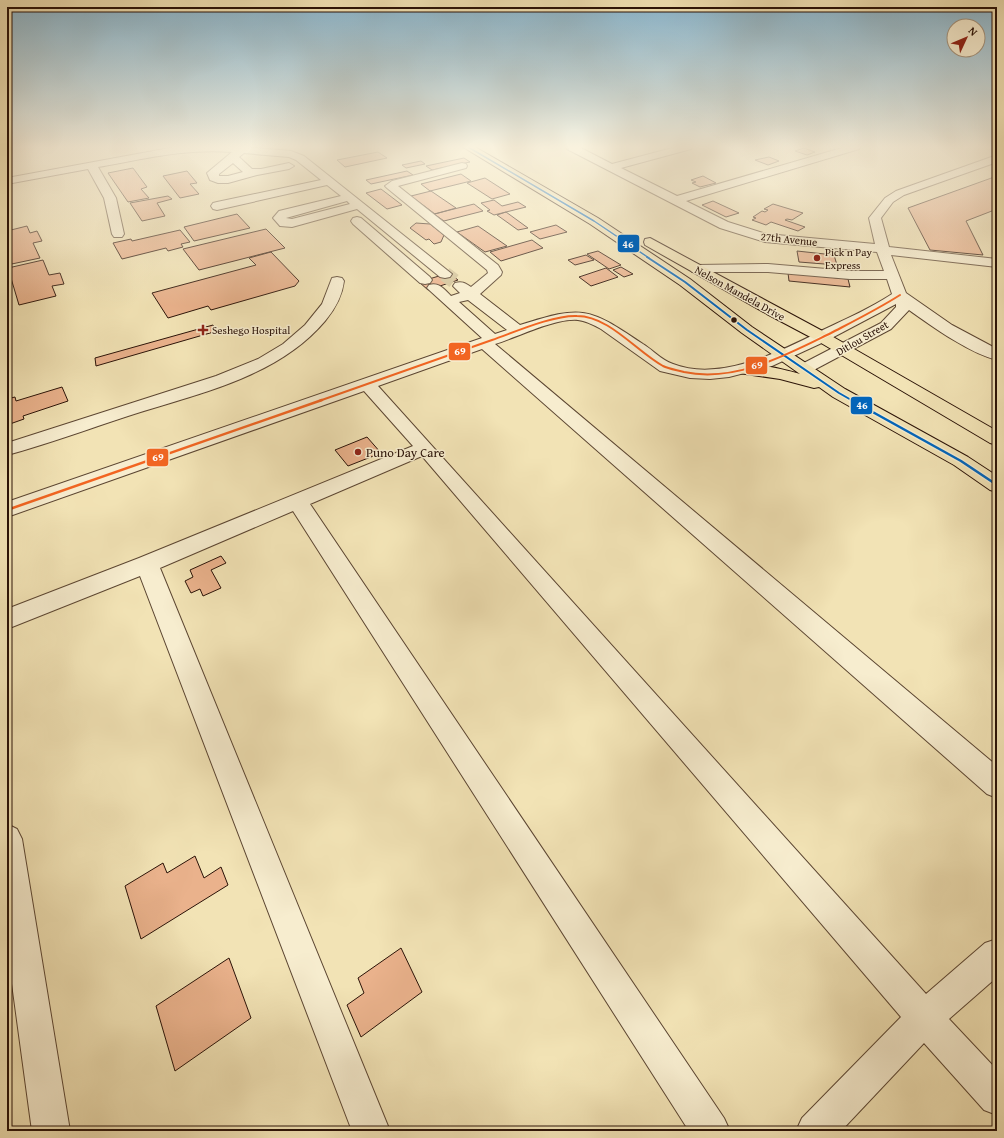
<svg xmlns="http://www.w3.org/2000/svg" width="1004" height="1138" font-family="'Gentium Book Plus',serif">
	<style>
		.building { fill: #eab28c; stroke: #2a1207 }
		.lines { fill: none; stroke-linecap: round; stroke-linejoin: round }
		.minor-tunnel { stroke: #d4c49b; stroke-width: 15; stroke-dasharray: 15 8; stroke-linecap: butt }
		.minor-casing { stroke: #5c4632; stroke-width: 2 }
		.major-casing { stroke: #2a1207; stroke-width: 2 }
		.minor { fill: #f7edcf; fill-rule: evenodd }
		.major { fill: #f2e3b5; fill-rule: evenodd }
		.bus-1-far2-casing { stroke: #f7edcf; stroke-width: 3 }
		.bus-1-far1-casing { stroke: #f7edcf; stroke-width: 4 }
		.bus-1-casing { stroke: #f7edcf; stroke-width: 5 }
		.bus-2-far1-casing { stroke: #f7edcf; stroke-width: 4 }
		.bus-2-casing { stroke: #f7edcf; stroke-width: 5 }
		.bus-1-far2 { stroke: #0065bd; stroke-width: 1.5 }
		.bus-1-far1 { stroke: #0065bd; stroke-width: 2 }
		.bus-1 { stroke: #0065bd; stroke-width: 2.5 }
		.bus-2-far1 { stroke: #f26522; stroke-width: 2 }
		.bus-2 { stroke: #f26522; stroke-width: 2.5 }
		.poi-dot { fill: #8f2418; stroke: #f7edcf; stroke-width: 1.5 }
		.bus-dot { fill: #2a1207; stroke: #f7edcf; stroke-width: 1.5 }
		.labels { text-anchor: middle; dominant-baseline: central; stroke-width: 3; stroke-linejoin: round; paint-order: stroke }
		.far-street-label { font-size: 11px; fill: #2a1207; stroke: #f7edcf }
		.far-poi-label { font-size: 11px; fill: #2a1207; stroke: #f7edcf; text-anchor: start }
		.poi-label { font-size: 13px; fill: #2a1207; stroke: #f7edcf; text-anchor: start }
		.line-badge { stroke: #f7edcf; stroke-width: 1.5 }
		.badge-label { font-size: 11px; text-anchor: middle; font-weight: bold; fill: #fff }
	</style>
	<rect width="100%" height="100%" fill="#f2e3b5"/>
	<filter id="stains"><feTurbulence type="fractalNoise" baseFrequency=".005" numOctaves="4"/><feColorMatrix values="0 0 0 0 .2 0 0 0 0 .09 0 0 0 0 .02 0 0 0 .5 -.17"/></filter>
	<radialGradient id="worn" r=".72"><stop offset=".6" stop-color="#630" stop-opacity="0"/><stop offset="1" stop-color="#630" stop-opacity=".3"/></radialGradient>
	<path class="building" d="M804,148L815,152L807,155L795,151Z
		M378,152L387,158L345,167L337,160Z
		M769,157L779,161L768,165L755,160Z
		M464,158L470,162L432,170L426,166Z
		M421,161L425,164L406,168L402,165Z
		M133,168L147,187L141,189L149,198L128,202L108,173Z
		M187,171L197,183L190,184L199,194L180,198L163,176Z
		M407,171L413,175L371,184L366,180Z
		M461,174L471,181L430,191L421,184Z
		M703,176L716,183L700,187L692,183L696,182L691,180Z
		M997,176V209L966,221L983,255L930,250L908,208Z
		M485,178L510,194L492,199L467,183Z
		M381,189L402,205L387,209L366,193Z
		M431,191L456,208L435,214L411,196Z
		M168,196L172,199L157,203L165,216L142,221L130,203Z
		M494,200L502,206L518,202L526,207L494,215L487,211L490,210L481,203Z
		M713,201L739,213L726,217L702,205Z
		M474,204L483,211L444,221L434,214Z
		M773,204L803,213L792,220L787,219L785,220L805,227L798,231L771,222L766,225L752,220L756,218L753,217L762,211L765,212L768,210L764,209Z
		M506,212L528,228L518,230L497,215Z
		M237,214L250,228L194,241L184,227Z
		M416,223L430,224L444,235L441,242L434,244L429,239L426,240L410,228Z
		M556,225L567,232L540,239L530,232Z
		M27,226L30,233L37,231L42,241L33,243L40,258L7,265V231Z
		M478,226L507,246L485,252L457,232Z
		M266,229L285,248L199,270L183,249Z
		M180,230L190,242L181,244L183,247L168,251L166,248L122,259L113,243L131,239L132,241Z
		M532,240L543,248L501,261L490,252Z
		M598,251L621,265L609,269L587,254Z
		M797,251L834,255L837,265L799,262Z
		M271,252L299,281L295,286L211,310L208,306L168,318L152,293L256,265L249,258Z
		M586,255L594,260L575,265L568,260Z
		M43,260L49,275L60,273L64,284L52,286L56,296L19,305L8,268Z
		M621,267L633,274L624,277L613,270Z
		M606,268L618,277L591,286L579,277Z
		M449,273L458,280L428,290L419,282Z
		M788,273L848,279L850,287L789,281Z
		M213,325L217,331L96,366L95,358Z
		M62,387L68,401L23,416L24,419L7,425V399L15,397L16,401Z
		M367,437L381,453L348,466L335,450Z
		M221,556L226,563L211,570L221,588L203,596L200,589L191,593L185,581L193,577L190,570Z
		M195,856L204,878L221,867L228,885L141,939L125,886L163,863L167,873Z
		M401,948L422,992L361,1037L347,1005L364,993L358,978Z
		M229,958L251,1018L175,1071L156,1006Z"/>
	<g class="lines">
		<path class="minor-tunnel" d="M445,274L454,281"/>
		<defs>
			<path id="minor" d="M175,147H246L291,151L304,156L452,274L450,277L445,278L440,277L357,209L292,227L280,226L273,218L279,211L341,196L327,185L217,210L213,209L211,206L213,203L217,202L321,180L296,160L289,157L244,153L239,157L252,169H261L289,163L294,166L289,169L257,175L228,183H218L210,180L207,173L232,152C186,148 144,159 98,167L116,198L124,234L122,237H114L112,234L104,198L88,169L7,184V178ZM233,163L243,172L228,176H219V174ZM347,201L350,204L292,219L286,218Z
				M566,147H579L612,164L676,147H692L691,149L621,168L677,196L845,147H860L859,149L686,201L728,222L766,234L875,244L869,218L885,198L896,191L997,155V162L904,195L893,202L881,218L889,247L997,259V267L891,255L906,293L952,325L997,349V360C969,353 933,327 909,310L891,329L810,372L804,374L798,372L796,369L798,366L881,323L896,307V304L826,341L772,366L729,377L710,379L690,378L660,371L601,329C594,325 586,321 578,320C555,318 518,337 495,344L997,766V798L987,794L482,349L378,386L926,994L985,943L997,939V977L949,1019L997,1070V1115L984,1110L924,1043L841,1131H796L802,1118L901,1017L422,456L310,504L724,1118L730,1131H689L293,511L160,568L390,1131H352L140,576L7,629V609L139,558L413,446L364,391L7,517V502L482,338L427,288L429,285C439,282 444,289 451,296L460,293L453,286L455,283C462,281 465,283 471,287L488,273L487,270L387,188L385,186L392,181L462,163L466,164L467,166L466,168L398,186L498,265L502,272L501,275L480,294L520,325C583,305 588,307 643,344C653,350 661,360 673,364C721,383 783,350 825,329C848,318 871,308 892,294L887,279H850L768,272H692L690,269L692,266L697,265L768,264L850,271H884L877,252L765,242L720,228L567,149ZM468,300L507,330L495,334L459,302Z
				M357,217L361,218L430,277L432,280L430,283L425,284L420,283L353,224L351,221L353,218Z
				M337,277L342,278L344,281C342,297 335,309 325,321C277,378 196,394 128,416C88,429 48,444 7,455V443L216,376L258,359L283,344L305,325L322,304L332,278Z
				M7,824L17,829L22,839L70,1131H32L7,947Z"/>
			<path id="major" d="M463,147H475L598,218L690,279L752,327L845,389L968,457L997,476V492L990,490L954,465L833,397L819,387L814,388L780,379L739,373L737,370L739,367C757,362 782,369 800,374L742,333L680,285L590,224Z
				M650,238L828,334L997,431V445L990,443L816,340L767,314L645,245L644,242L645,239Z"/>
		</defs>
		<use href="#minor" class="minor-casing"/>
		<use href="#major" class="major-casing"/>
		<use href="#minor" class="minor"/>
		<use href="#major" class="major"/>
		<defs>
			<path id="bus-1-far2" d="M468,147L594,221L649,258"/>
			<path id="bus-1-far1" d="M647,257L685,282L747,330L839,393L853,401"/>
			<path id="bus-1" d="M851,400L961,461L997,485"/>
			<path id="bus-2-far1" d="M319,401C377,381 434,360 492,340C515,332 553,315 577,316C609,316 636,351 663,366C669,369 677,370 684,372C735,383 786,355 831,333C854,321 878,309 900,295"/>
			<path id="bus-2" d="M7,510L322,400"/>
		</defs>
		<use href="#bus-1-far2" class="bus-1-far2-casing"/>
		<use href="#bus-1-far1" class="bus-1-far1-casing"/>
		<use href="#bus-1" class="bus-1-casing"/>
		<use href="#bus-2-far1" class="bus-2-far1-casing"/>
		<use href="#bus-2" class="bus-2-casing"/>
		<use href="#bus-1-far2" class="bus-1-far2"/>
		<use href="#bus-1-far1" class="bus-1-far1"/>
		<use href="#bus-1" class="bus-1"/>
		<use href="#bus-2-far1" class="bus-2-far1"/>
		<use href="#bus-2" class="bus-2"/>
	</g>
	<linearGradient id="sky" x2="0" y2="1"><stop stop-color="#89b8d2"/><stop offset="0.48" stop-color="#f9f2de"/><stop offset="1" stop-color="#f9f2de" stop-opacity="0"/></linearGradient>
	<rect width="1004" height="306" fill="url(#sky)"/>
	<g class="poi-dot">
		<circle cx="817" cy="258" r="4"/>
		<path d="M201 324h4v4h4v4h-4v4h-4v-4h-4v-4h4z"/>
		<circle cx="358" cy="452" r="4"/>
	</g>
	<circle class="bus-dot" cx="734" cy="320" r="3.5"/>
	<g class="labels">
		<g class="far-street-label">
			<text transform="translate(789 239) rotate(6)">27th Avenue</text>
			<text transform="translate(740 293) rotate(29)">Nelson Mandela Drive</text>
			<text transform="translate(862 338) rotate(-30)">Ditlou Street</text>
		</g>
		<g class="far-poi-label">
			<text x="825" y="252">Pick n Pay<tspan x="825" dy="13">Express</tspan></text>
			<text x="212" y="330">Seshego Hospital</text>
		</g>
		<g class="poi-label">
			<text x="366" y="452">Puno Day Care</text>
		</g>
	</g>
	<g class="line-badge">
		<rect x="617" y="234" width="23" height="19" rx="4" fill="#0065bd"/>
		<rect x="448" y="342" width="23" height="19" rx="4" fill="#f26522"/>
		<rect x="745" y="356" width="23" height="19" rx="4" fill="#f26522"/>
		<rect x="850" y="396" width="23" height="19" rx="4" fill="#0065bd"/>
		<rect x="146" y="448" width="23" height="19" rx="4" fill="#f26522"/>
	</g>
	<g class="badge-label">
		<text x="628" y="248">46</text>
		<text x="460" y="355">69</text>
		<text x="757" y="369">69</text>
		<text x="862" y="409">46</text>
		<text x="158" y="461">69</text>
	</g>
	<rect width="1004" height="1138" fill="none" stroke="#f2e3b5" stroke-width="24"/>
	<rect x="8" y="8" width="988" height="1122" fill="none" stroke="#2a1207" stroke-width="2"/>
	<rect x="12" y="12" width="980" height="1114" fill="none" stroke="#2a1207"/>
	<g transform="translate(966 38) rotate(46)"><circle r="19" fill="#f7edcf" stroke="#a5957f"/>
	<path d="M0-3L7 15L0 10L-7 15Z" fill="#8f2418"/>
	<text y="-6" font-size="11" font-weight="bold" text-anchor="middle" fill="#2a1207">N</text>
	</g>
	<rect width="100%" height="100%" filter="url(#stains)"/>
	<rect width="100%" height="100%" fill="url(#worn)"/>
</svg>
